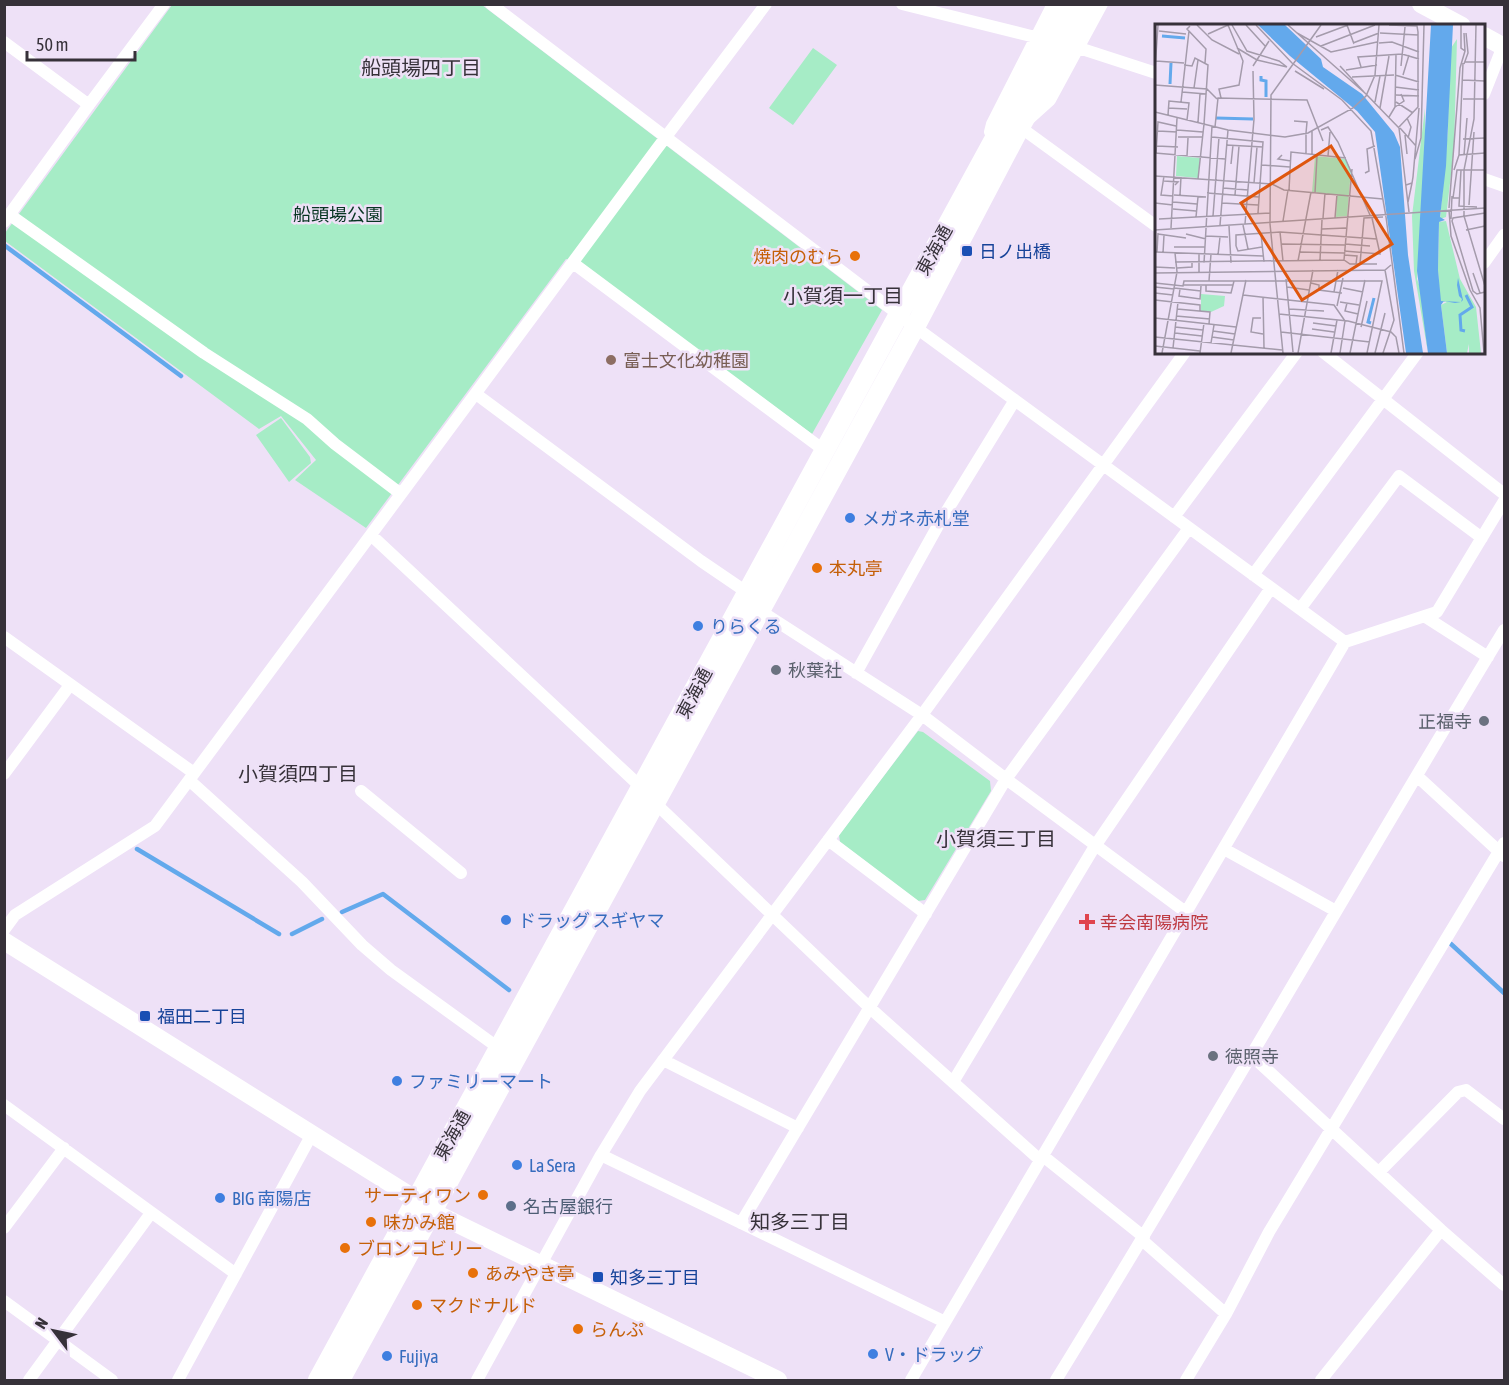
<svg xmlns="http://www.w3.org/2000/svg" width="1509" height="1385" font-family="'Asap Condensed','Noto Sans JP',sans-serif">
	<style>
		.green { fill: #a6ecc6 }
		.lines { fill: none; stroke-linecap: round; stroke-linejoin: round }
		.stream { stroke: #63a9ec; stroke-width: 4.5 }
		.street { stroke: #fff; stroke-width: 12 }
		.secondary { stroke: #fff; stroke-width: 18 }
		.primary { stroke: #fff; stroke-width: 20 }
		.transit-dot { fill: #1a4fb4; stroke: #eee1f7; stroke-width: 2 }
		.food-dot { fill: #e8710a; stroke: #eee1f7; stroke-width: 2 }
		.education-dot { fill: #8d6e63; stroke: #eee1f7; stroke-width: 2 }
		.shop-dot { fill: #3f7fe0; stroke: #eee1f7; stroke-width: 2 }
		.worship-dot { fill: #6b7280; stroke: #eee1f7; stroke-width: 2 }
		.health-dot { fill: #e0444e; stroke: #eee1f7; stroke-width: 2 }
		.service-dot { fill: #5c6f8a; stroke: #eee1f7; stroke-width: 2 }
		.labels { text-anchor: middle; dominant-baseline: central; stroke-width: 5; stroke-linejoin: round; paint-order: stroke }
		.park-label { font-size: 18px; fill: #073522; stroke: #eee1f7 }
		.street-label { font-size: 18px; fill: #363139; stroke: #eee1f7 }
		.transit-label { font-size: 18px; fill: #164399; stroke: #eee1f7; text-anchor: start }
		.food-label { font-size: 18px; fill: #c56008; stroke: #eee1f7; text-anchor: start }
		.education-label { font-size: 18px; fill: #785e54; stroke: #eee1f7; text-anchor: start }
		.shop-label { font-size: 18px; fill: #366cbe; stroke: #eee1f7; text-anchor: start }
		.worship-label { font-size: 18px; fill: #5b616d; stroke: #eee1f7; text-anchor: start }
		.health-label { font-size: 18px; fill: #be3a42; stroke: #eee1f7; text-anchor: start }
		.service-label { font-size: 18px; fill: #4e5e75; stroke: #eee1f7; text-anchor: start }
		.neighbourhood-label { font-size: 20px; fill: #363139; stroke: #eee1f7 }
		.inset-river { fill: none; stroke: #63a9ec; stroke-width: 3 }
		.inset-road { fill: none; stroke: #a49bab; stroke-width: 1.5 }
		.view { fill: #df570e; fill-opacity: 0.15; stroke: #df570e; stroke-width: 3 }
		.inset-edge { fill: none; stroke: #363139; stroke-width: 3 }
	</style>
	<rect width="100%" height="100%" fill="#eee1f7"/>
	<path class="green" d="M172,5H482L882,310L812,434L581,264L566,259L366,528L295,480L316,460L281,416L259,429L5,241V233Z
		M813,48L837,65L793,125L769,108Z
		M281,418L310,457L311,463L289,482L256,435Z
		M918,731L923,732L990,781L991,791L925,900L918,901L840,842L839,835Z"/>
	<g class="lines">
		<path class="stream" d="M4,245L181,376
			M137,849L279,934
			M342,912L383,894L509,990
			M292,934L322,919
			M1451,944L1504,993"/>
		<path class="street" d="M491,4L915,327L1345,642
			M902,4L1035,37
			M1102,4L1050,100L1020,127L1156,226
			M4,42L89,105
			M1079,48L1156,73
			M1484,94L1503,46
			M990,132L992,124L1053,4
			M1484,179L1504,186
			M10,215L204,353L307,419L335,444L401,494
			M4,222L88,106L164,4
			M573,263L825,451
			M1484,263L1504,235
			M1323,352L1504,494
			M476,394L701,561L748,593
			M1174,517L1297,352
			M371,535L642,788L654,802L870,1008L1040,1160
			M1253,575L1418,352
			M1300,609L1399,476L1482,538
			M759,610L922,715L1006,779L1187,913
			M1424,616L1488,657
			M4,637L194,773
			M856,673L940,522L1015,400
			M4,774L70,685
			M1417,776L1504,856
			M189,780L302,882L362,945L391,970L500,1049
			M361,791L461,873
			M828,840L926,914
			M1224,849L1336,911
			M4,930L15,915L155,826L656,150L766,4
			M1251,1055L1441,1230L1504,1285
			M663,1060L798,1128
			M953,1082L1095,846L1271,588
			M4,1105L236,1274
			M601,1155L945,1322
			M1043,1156L1144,1237
			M1379,1172L1458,1092L1466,1090L1504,1119
			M741,1223L1006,779L1189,528
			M4,1228L64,1148
			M1142,1240L1226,1314
			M4,1301L112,1380
			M29,1380L151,1213
			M178,1380L312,1134
			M477,1380L601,1155L640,1091L922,715L1185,352
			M911,1380L1345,642L1437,612L1504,501
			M1056,1380C1209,1132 1353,879 1504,630
			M1186,1380L1226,1314L1269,1232L1504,843
			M1321,1380L1441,1230"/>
		<path class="secondary" d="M1421,4L1462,26
			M1484,36L1504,47
			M4,941L417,1200L431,1211L778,1380"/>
		<path class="primary" d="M318,1380L1068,4
			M340,1380L915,327L1020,127L1088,4"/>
	</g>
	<g class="transit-dot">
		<rect x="961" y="245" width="12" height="12" rx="3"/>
		<rect x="139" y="1010" width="12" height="12" rx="3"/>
		<rect x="592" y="1271" width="12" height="12" rx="3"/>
	</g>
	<g class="food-dot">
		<circle cx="855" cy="256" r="6"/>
		<circle cx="817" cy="568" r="6"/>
		<circle cx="483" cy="1195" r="6"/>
		<circle cx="371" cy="1222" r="6"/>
		<circle cx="345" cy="1248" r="6"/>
		<circle cx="473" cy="1273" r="6"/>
		<circle cx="417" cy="1305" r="6"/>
		<circle cx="578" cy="1329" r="6"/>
	</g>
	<circle class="education-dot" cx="611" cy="360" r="6"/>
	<g class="shop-dot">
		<circle cx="850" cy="518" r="6"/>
		<circle cx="698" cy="626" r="6"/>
		<circle cx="506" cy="920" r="6"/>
		<circle cx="397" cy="1081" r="6"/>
		<circle cx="517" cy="1165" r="6"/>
		<circle cx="220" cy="1198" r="6"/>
		<circle cx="873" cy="1354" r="6"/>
		<circle cx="387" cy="1356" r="6"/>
	</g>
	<g class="worship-dot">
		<circle cx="776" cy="670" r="6"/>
		<circle cx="1484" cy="721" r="6"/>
		<circle cx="1213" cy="1056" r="6"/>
	</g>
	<path class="health-dot" d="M1084 913h6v6h6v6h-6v6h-6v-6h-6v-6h6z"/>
	<circle class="service-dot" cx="511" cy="1206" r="6"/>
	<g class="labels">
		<g class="park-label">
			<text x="338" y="214">船頭場公園</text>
		</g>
		<g class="street-label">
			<text transform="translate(934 250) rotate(-61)">東海通</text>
			<text transform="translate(694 693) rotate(-62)">東海通</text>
			<text transform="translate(452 1135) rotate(-61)">東海通</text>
		</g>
		<g class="transit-label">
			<text x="979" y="251">日ノ出橋</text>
			<text x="157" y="1016">福田二丁目</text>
			<text x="610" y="1277">知多三丁目</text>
		</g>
		<g class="food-label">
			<text x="843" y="256" text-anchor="end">焼肉のむら</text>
			<text x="829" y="568">本丸亭</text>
			<text x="471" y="1195" text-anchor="end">サーティワン</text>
			<text x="383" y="1222">味かみ館</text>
			<text x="357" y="1248">ブロンコビリー</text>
			<text x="485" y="1273">あみやき亭</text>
			<text x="429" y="1305">マクドナルド</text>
			<text x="590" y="1329">らんぷ</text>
		</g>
		<g class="education-label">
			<text x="623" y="360">富士文化幼稚園</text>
		</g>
		<g class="shop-label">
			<text x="862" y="518">メガネ赤札堂</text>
			<text x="710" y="626">りらくる</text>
			<text x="518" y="920">ドラッグ スギヤマ</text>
			<text x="409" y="1081">ファミリーマート</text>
			<text x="529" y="1165">La Sera</text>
			<text x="232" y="1198">BIG 南陽店</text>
			<text x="885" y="1354">V・ドラッグ</text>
			<text x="399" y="1356">Fujiya</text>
		</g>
		<g class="worship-label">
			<text x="788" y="670">秋葉社</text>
			<text x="1472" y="721" text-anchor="end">正福寺</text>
			<text x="1225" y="1056">徳照寺</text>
		</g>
		<g class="health-label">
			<text x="1100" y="922">幸会南陽病院</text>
		</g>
		<g class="service-label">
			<text x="523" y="1206">名古屋銀行</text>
		</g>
		<g class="neighbourhood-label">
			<text x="421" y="67">船頭場四丁目</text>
			<text x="843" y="295">小賀須一丁目</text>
			<text x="298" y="773">小賀須四丁目</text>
			<text x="996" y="838">小賀須三丁目</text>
			<text x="800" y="1221">知多三丁目</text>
		</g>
	</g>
	<g transform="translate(1155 24)">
		<rect width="330" height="330" fill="#eee1f7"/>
		<path d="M302,15L299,125L291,193L285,195L293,105L294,27ZM270,84V125L262,255L266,266L273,329L259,247L257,192ZM22,132L45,134L43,154L21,152ZM160,132L191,135L196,146L192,192L181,193L182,171L157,168ZM291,197L305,255L321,283L326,329H314V320L312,329H292L286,281L292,278L285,277L283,246L284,198ZM46,270L70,272L69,282L56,288L46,287Z" fill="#a6ecc6"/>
		<path d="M103,1H130L166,35L168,43L207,70L239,109L245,123L253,231L268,329H251L220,108L202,87L135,32ZM276,1H298L291,142L285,193L290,196L284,198L283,246L286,277L306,278L307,275L304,272L302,261L303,254L308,276L306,278L300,279L289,277L286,281L292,329H273L262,247Z" fill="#63a9ec"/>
		<path class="inset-river" d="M7,12L30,14M106,52V56L111,57V73M15,60L16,39M61,94L98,95M216,299L213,298L219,274M310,307L306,306L305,291L317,283L311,271"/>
		<path class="inset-road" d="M42,1L57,16L84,30M77,1L92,27L124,37L132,43M91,1L111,23M101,1L137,39L187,76L216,107L231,193M133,1L211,70M192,1L199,20M234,1L262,2L263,8V83L244,103M321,1L319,95L309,146V192L330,262M35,2L32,5L51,25L50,39M4,7L31,10M142,9L176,28L222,18M225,9L263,11M309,9L310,27M53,10L73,1M161,13L193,1M198,19L224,9M224,19L237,18L264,28M166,22L220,1M82,24L102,36L132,43M1,37L29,39M310,38H330M309,40L313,29L311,9M29,41L37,42L40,34L53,41L49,100M98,42L114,17M185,42L209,68M246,42L250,3M206,43L203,33L247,30L264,35M0,45L3,1M191,46L222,41M140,47L169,65M240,51L264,58M248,51L254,31M197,53L239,51M308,56L330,57M0,61L52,65L62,75M240,63L264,66M39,64L43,36M27,68L51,70M211,70L244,104M241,71L264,72M66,74L64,65L84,61L88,37L73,1M308,75H330M26,78L34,7M220,78L225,52M241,78L258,89M240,83L249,77L246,70M13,84L32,85M225,84L234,32M0,88L73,106L130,113L153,109L198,84L211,72L220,51L224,1M13,91L14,77L34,79L32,96M234,93L240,83L241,31M252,94L256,103L253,114M139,97L152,98L151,109M43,98L45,70M60,103L63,74L152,76L168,117M244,104L254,188M245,104L261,122M22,106L48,108M166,106L173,103L183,118L215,191M3,107L22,108M157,107V131M151,109V130M250,111L252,130M23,113H48M57,113L108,118L103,189M308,115L330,114M71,121L108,123M2,122L23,123M0,129L70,135M1,129L3,98L21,102M127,131L123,135L136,137M304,131L308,39M309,131L312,94M32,132L33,114M173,132L175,108M260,135L266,114L269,1M76,140L78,121M107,141L135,143M299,146L304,131L330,129M306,146L304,182L322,183M210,149L214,147L212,125L220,122M0,152L117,160L129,166L228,175M9,152L6,171L18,172M43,155L49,100M9,157L23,158L20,161M99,159L102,123M251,161L257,159L258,153L264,84M68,164L93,166M134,166L136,128L191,134M52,169L104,173M160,169L162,132M19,171L51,173M25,171L26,153M80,171L84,122M304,174H298L302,146H330M18,178L42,180M253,178L257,159M0,179L18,181M67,179L103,181M314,181L319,108M294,184L305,44L310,27L306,24V1M18,185L41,187M294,186L296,212L315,266L325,284L329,329M330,189L298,194L297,197L318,267L322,270L330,268M58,192L64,113M41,193L43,173M231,193L249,329M168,194L170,169M180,194L182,170M4,195L115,189M296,195L297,172M128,197L133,166M90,200L99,95L98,47M65,201L73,106M88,201L93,225M74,202L76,239M16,204L22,94M167,205L191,204M0,206L330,184M311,206L330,202M125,208L128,237M3,210L31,214M31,210L51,215M106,210L109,238M51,212L73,213M127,220L190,221M190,220L215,222M81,222V211L125,208L222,215M81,222L83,227L107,223M19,223H50M189,227L225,230L217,194M0,228L108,232M2,228L3,209M144,228L189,229M8,229L9,211M44,230V249M63,231L65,213M189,231L202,232L201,240M165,236L167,196M189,236L197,145M143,237L156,168M20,238L189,236L195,240H222M49,239L57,102M205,240L209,194L228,193M0,243L20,244M22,244L37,243V239M0,249L230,246L236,241M318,249L325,269M131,255L138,328M54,257L56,230M0,259L28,262L29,257H227L212,329M156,259L164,261V266L187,269M28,261H78M51,261V267L76,269L79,257M0,263L19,265M132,263L154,266M19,264L46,267M188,264L208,268M25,265L24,272L45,275L46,262M179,268L183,246M0,269L18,271M88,271L179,281L190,297L185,329M108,273L109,324M0,276L45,281V287M185,278L204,281M192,279L190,287L203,290M182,282L188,254M22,285L55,288L54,300M134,285L169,287M124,290L193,297L236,308L241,313L244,329M21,292L55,295M0,294L81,303M106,294H98L96,308L108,310M158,299L181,302M20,303L48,306M206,303L212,277M157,305L179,308M58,307L80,310M126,308L215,318M20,309L47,312M0,313L78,321M57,313L79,316M56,319L59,301M78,321L127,326M0,322L45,327M18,324L23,278M7,329L22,248L20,229M45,329L49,299M76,329L91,256M128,329L115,200L116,71L166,1M143,329L158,246M176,329L182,296M195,329L210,256M220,329L230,289M228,329L239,296L230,246"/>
		<path class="view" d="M176,122L237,220L147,276L86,179Z"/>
		<rect width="330" height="330" class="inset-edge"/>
	</g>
	<rect width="1509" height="1385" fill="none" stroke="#363139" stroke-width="12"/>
	<g transform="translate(54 1331) rotate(302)" stroke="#eee1f7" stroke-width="4.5" paint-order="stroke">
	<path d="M0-4.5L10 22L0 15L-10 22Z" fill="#363139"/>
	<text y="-9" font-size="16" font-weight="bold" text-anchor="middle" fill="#363139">N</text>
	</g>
	<path d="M27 51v9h108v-9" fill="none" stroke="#363139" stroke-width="3"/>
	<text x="36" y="51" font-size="18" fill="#363139" stroke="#eee1f7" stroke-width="4.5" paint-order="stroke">50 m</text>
</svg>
